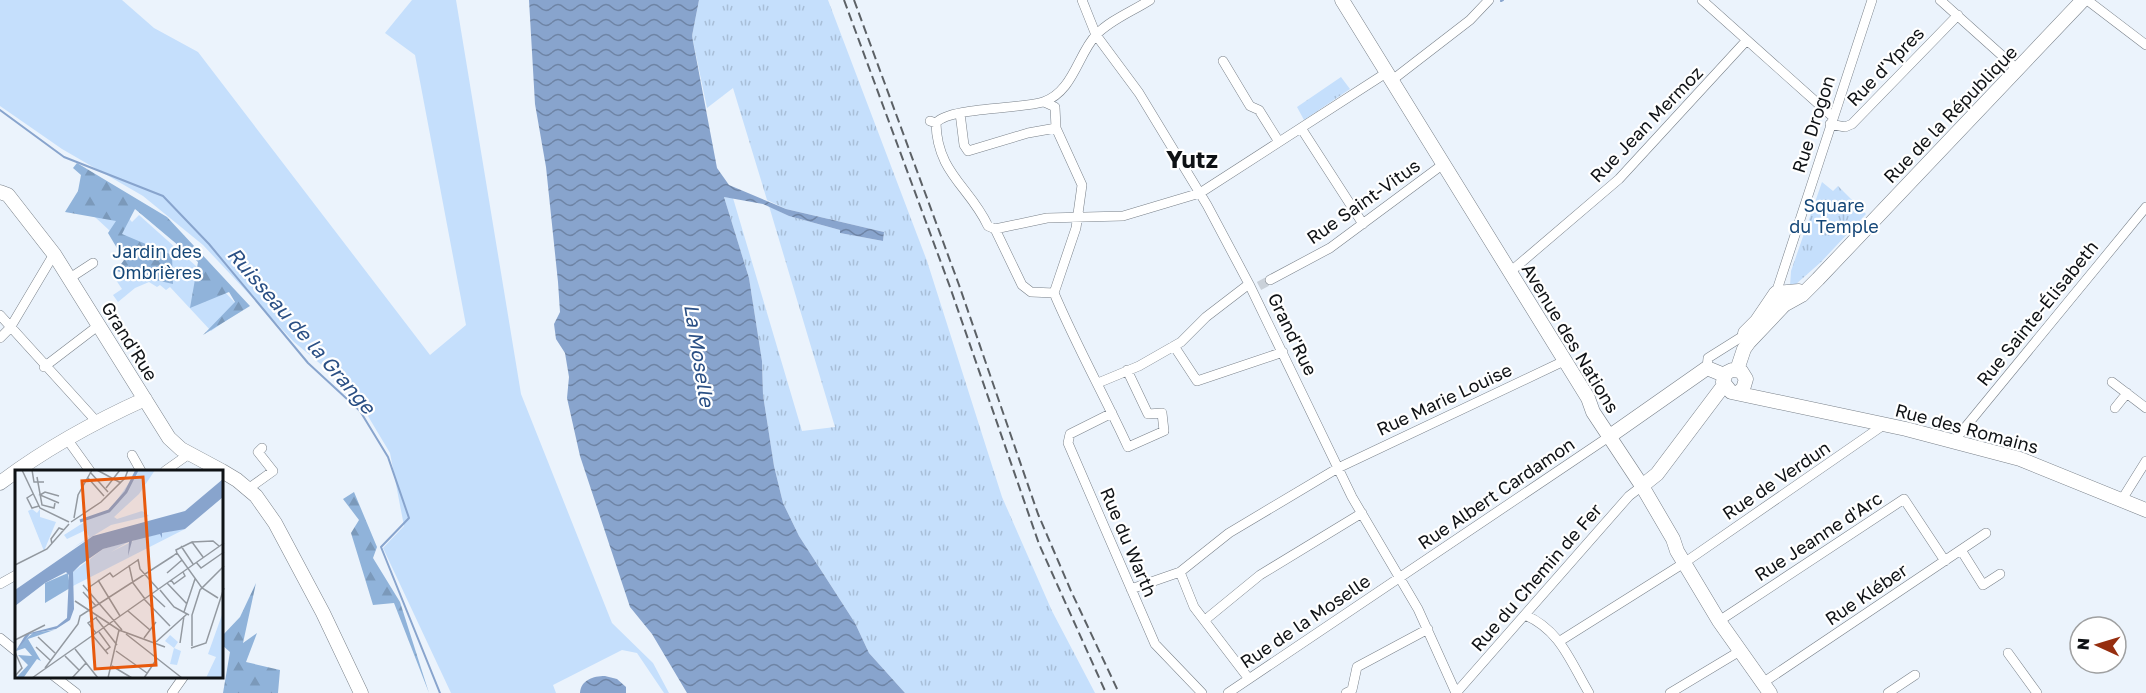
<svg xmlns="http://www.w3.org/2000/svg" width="2146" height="693" font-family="'Golos Text',sans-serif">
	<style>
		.green { fill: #c5dffc }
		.forest { fill: url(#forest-firs) }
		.park { fill: url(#park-tufts) }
		.water { fill: url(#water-waves) }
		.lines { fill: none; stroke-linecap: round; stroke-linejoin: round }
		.stream { stroke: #88a4cd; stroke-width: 2 }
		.street-tunnel { stroke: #cad1d9; stroke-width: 9; stroke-dasharray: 9 4.5; stroke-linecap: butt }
		.street-casing { stroke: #798089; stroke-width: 10 }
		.secondary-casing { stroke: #798089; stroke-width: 15 }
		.street { stroke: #fff; stroke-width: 9 }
		.secondary { stroke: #fff; stroke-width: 14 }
		.rail { stroke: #5c6166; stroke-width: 2; stroke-dasharray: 9 4.5; stroke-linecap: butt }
		.labels { text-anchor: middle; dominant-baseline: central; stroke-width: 4.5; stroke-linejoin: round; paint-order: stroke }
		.street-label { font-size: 18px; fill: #0f1215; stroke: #fff }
		.park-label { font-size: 18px; fill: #154778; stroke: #fff }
		.water-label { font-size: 20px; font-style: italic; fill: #2a4f84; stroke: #fff }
		.district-label { font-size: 24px; font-weight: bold; fill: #0f1215; stroke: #fff }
		.inset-river { fill: none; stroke: #88a4cd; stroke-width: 3 }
		.inset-road { fill: none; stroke: #9399a0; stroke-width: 1.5 }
		.view { fill: #e8590c; fill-opacity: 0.15; stroke: #e8590c; stroke-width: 3 }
		.inset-edge { fill: none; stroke: #0f1215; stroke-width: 3 }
	</style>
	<defs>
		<pattern id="forest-firs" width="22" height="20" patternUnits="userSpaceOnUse" patternTransform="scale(1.5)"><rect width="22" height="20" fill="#90b3da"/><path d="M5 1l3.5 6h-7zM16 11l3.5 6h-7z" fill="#7b99ba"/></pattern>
		<pattern id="park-tufts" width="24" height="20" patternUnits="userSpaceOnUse" patternTransform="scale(1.5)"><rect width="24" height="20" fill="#c5dffc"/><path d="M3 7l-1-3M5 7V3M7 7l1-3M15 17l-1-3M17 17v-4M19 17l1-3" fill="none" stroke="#a8bed7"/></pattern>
		<pattern id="water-waves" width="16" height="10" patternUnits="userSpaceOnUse" patternTransform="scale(1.5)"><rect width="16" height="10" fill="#88a4cd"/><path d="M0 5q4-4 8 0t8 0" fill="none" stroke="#6e84a5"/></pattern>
	</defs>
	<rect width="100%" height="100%" fill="#ebf3fc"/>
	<path class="green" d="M0,0H122L154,28L198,52L430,355L466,325L415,55L385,33L412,0H456L521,394L612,623L653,663L669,693H664L637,653L622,650L553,685L556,693H451L383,548L404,526L390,453L353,391L294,342L203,245L143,196L62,149L0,106Z
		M83,206L125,214L132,222L139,215L225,292L237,305L238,312L211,331L170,287L166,290L160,285L157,287L149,282L135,288L118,302L113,295L122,289L116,280L135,254Z"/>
	<path class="forest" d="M77,163L167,217L250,306L203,335L235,302L229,292L190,308L198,262L135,209L122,234L172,255L173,284L116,271L124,260L108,233L116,221L65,212L78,191L81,175L73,168Z
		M354,492L377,547L373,558L400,602L429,693L394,603L373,605L351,533L359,520L343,499Z
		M256,583L243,643L257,633L246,662L280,670L278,693H223L230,652L222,645V636L240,617Z"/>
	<path class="park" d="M699,0H828L927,261L1002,497L1052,611L1095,693H905L869,653L855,623L799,536L783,503L774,466L763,395L762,361L749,278L724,197L733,198L802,431L835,427L769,206L789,216L840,230V233L883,241L884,232L786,209L767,200L733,88L707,108L692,36Z
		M1341,77L1350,89L1304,120L1297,107Z
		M1822,182L1833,191L1838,186L1866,214L1821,262L1795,285L1790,286L1791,271Z"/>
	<path class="water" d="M529,0H699L692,36L717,168L729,185L786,209L884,232L883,241L840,233V230L789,216L763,204L724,197L749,278L762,361L763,395L774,466L783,503L799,536L855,623L869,653L905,693H687L652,634L630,607L580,456L567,398L569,377L565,353L556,339L554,324L560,312L558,282L546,167L535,104Z
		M605,676L617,679L626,687V693H580C581,680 593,676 605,676Z"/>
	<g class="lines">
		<path class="stream" d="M1501,1L1503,0
			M0,110L64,157L163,196L209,244L308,363L360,411L388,457L409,518L381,547L440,693"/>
		<path class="street-tunnel" d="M1259,286L1270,280"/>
		<defs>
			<path id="street" d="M1082,0L1096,35L1139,93L1207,205L1249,284L1352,497L1418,609L1456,693L1629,496L1642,486
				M1702,0L1833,117
				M1940,0L2017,69
				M2087,0L2146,45
				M1223,61L1250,106L1259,110L1279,142
				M1391,81L1470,20L1489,0
				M1044,102L1055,107L1056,128L1082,185L1076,228L1054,293
				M960,113L964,145L968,151L1028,133L1056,128
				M930,121L936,123C949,107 1021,109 1043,102C1073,92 1078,54 1096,35C1110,20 1133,11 1150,0
				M936,123C937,173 970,187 988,226L995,229
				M1830,124L1845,127L1852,124L1958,15
				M1301,128L1363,224
				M995,229L1047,218L1123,216L1200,193L1386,73
				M995,229L1022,285L1031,292L1054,293
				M1510,272L1619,179L1746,41
				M70,278L93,263
				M1270,280L1330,248L1442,165
				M1054,293C1076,345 1104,395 1128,447L1164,431L1162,413L1148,414L1127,370
				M1776,293L1872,0
				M0,315L97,422
				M0,338L10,328L54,254
				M1174,346L1197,381L1283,352
				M44,367L99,325
				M1707,368L1708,358L1743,336
				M2112,382L2146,408
				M1098,383L1139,366L1181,342L1206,317L1249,284
				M2115,408L2127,393
				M1112,413L1070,434L1068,443L1155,644L1202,693
				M67,439L90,471
				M1954,441L2146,207
				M132,455L141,471
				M165,471L189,454
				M248,489L273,471L258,452L262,448
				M2121,501L2146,461
				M1961,550L1983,585L2000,574
				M1180,572L1194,607L1249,679
				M0,584L16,575
				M1131,589L1180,572L1229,533L1338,468L1564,361
				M1525,615C1560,630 1570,661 1589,693
				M1205,620L1260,575L1362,513
				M1719,621L1904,499L1945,561
				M0,638L16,651
				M1560,641L1684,563L1885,424
				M2008,653L2037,693
				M54,676L76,693
				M1764,682L1986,533
				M172,693L184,676
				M1228,693L1610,436
				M1346,693L1352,690L1357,667L1428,629
				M1670,693L1740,651
				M1888,693L1915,675"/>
			<path id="secondary" d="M1342,0L1588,398L1593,412L1642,486L1673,539L1677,551L1719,621L1770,693
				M0,192L8,195L54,254L169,438L181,449L222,471
				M1745,333L1757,321L1776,293L1799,291
				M1737,370L1744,349L1749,342L1784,305L1802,295L1818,279L2083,0
				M1737,393L1743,389L1746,379L1741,371L1732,370L1726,373L1723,382L1731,392L1906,429L2020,459L2146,510
				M1610,436L1707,368L1724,375
				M222,471L237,480L256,496L275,523L323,613L361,693
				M0,483C45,449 94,422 145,399
				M1642,486L1657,474L1724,385"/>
		</defs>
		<use href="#street" class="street-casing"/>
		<use href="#secondary" class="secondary-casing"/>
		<use href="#street" class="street"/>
		<use href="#secondary" class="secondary"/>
		<path class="rail" d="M844,0L950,287L1039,544L1106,693
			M854,0L959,285L1038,514L1071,591L1119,693"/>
	</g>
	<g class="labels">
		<g class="street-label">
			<text transform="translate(1885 66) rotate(-46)">Rue d'Ypres</text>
			<text transform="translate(1950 114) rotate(-46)">Rue de la République</text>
			<text transform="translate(1646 124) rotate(-46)">Rue Jean Mermoz</text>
			<text transform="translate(1813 124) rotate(-72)">Rue Drogon</text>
			<text transform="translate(1363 201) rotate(-35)">Rue Saint-Vitus</text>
			<text transform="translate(2037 313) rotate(-51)">Rue Sainte-Élisabeth</text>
			<text transform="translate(1293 334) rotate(64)">Grand'Rue</text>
			<text transform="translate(1571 338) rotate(59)">Avenue des Nations</text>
			<text transform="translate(130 341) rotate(58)">Grand'Rue</text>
			<text transform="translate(1444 399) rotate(-25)">Rue Marie Louise</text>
			<text transform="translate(1967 428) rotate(15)">Rue des Romains</text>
			<text transform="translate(1776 480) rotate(-34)">Rue de Verdun</text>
			<text transform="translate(1496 493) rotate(-34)">Rue Albert Cardamon</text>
			<text transform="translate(1818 536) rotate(-33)">Rue Jeanne d'Arc</text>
			<text transform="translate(1129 542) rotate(67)">Rue du Warth</text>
			<text transform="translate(1536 577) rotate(-49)">Rue du Chemin de Fer</text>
			<text transform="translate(1866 594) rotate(-34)">Rue Kléber</text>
			<text transform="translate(1305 621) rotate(-34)">Rue de la Moselle</text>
		</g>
		<g class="park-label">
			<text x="1834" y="205">Square<tspan x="1834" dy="21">du Temple</tspan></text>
			<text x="157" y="251">Jardin des<tspan x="157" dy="21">Ombrières</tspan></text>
		</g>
		<g class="water-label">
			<text transform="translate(302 330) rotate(49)">Ruisseau de la Grange</text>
			<text transform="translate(700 355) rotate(81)">La Moselle</text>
		</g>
		<g class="district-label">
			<text x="1192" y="158">Yutz</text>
		</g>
	</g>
	<g transform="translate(15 470)">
		<rect width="208" height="208" fill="#ebf3fc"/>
		<path d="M123,0H140L124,24L99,47L102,49L127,41L134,46L96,55L58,78L74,67L71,60L52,69L49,65L82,44L95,40ZM17,39L22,43L25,39V47L41,52L29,81L13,41ZM155,165L163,172L159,178L166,181L162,195L155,194L159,178L150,171Z" fill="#c5dffc"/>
		<path d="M53,103L55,118L30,133V113ZM39,160L13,169L26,191L22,189L9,207H2L13,195L3,185L17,186L10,178L1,181L8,171L18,163Z" fill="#90b3da"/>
		<path d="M165,59H170L58,116V102L88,79L115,71L96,82L122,69ZM208,142V208H191L201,187L193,184Z" fill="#c5dffc"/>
		<path d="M208,9V27L170,59L147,63V68L145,64L117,71L113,86L114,72L88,79L65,95L58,102L59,139L55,150L41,159L15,164L0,182L11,164L42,156L52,148L54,105L51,102L30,113L0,136V120L78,66L170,41Z" fill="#88a4cd"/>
		<path class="inset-river" d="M65,51L94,41L111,22L122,0"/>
		<path class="inset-road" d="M7,0L25,38L54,52M17,0L19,12H29M82,0L106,13M75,2L93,22M22,7L27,35L39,38L40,33M73,8L89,26M91,18L105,0M18,24L12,28L17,38L24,36M44,33L25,25L30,22L44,26M59,48L63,25L77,0M56,52L86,32L110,8L113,0M177,72L198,71L204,76M37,74L36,69L44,58L49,60M166,76L178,94M162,83L161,80L177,72L188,87M158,86L162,83L187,118L203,128M123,89L125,99L143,119M181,92L186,98L209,82M0,95L32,79L54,54M114,95L118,113L130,129M152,103L167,90M98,107L123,90M83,110L105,146M156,110L159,114L170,106L168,102M152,113L172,134M68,115L107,160M73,118L95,103L98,107M145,120L159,137L174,145M68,122L81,136M136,124L150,137M129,129L155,156M60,131L104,160L150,177M113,141L135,160M169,142L180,109M81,148L102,175M84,162L95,177L90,181M81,163L73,153L82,147M111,164L167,208M78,166L93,184M23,167L40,183M129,168L141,152M0,170L30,155M141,172L172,144M165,173L169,146M177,176V145L185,120L209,96M21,177L35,190M176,178L191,173L209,118M60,179L83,208M101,181L132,203M0,182L7,198L0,206M50,186L64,200M97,196L117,208M30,198L63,154L65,146L158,86M17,208L209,73M57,208L71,193M93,208L104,160M129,208L141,190"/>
		<path class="view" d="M128,7L141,195L80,199L67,11Z"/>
		<rect width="208" height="208" class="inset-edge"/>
	</g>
	<g transform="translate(2098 645) rotate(274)"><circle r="28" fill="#ffffff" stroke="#9fa0a1" stroke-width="1.5"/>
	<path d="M0-4.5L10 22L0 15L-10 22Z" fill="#962e0f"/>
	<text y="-9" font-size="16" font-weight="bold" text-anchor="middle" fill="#0f1215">N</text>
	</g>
</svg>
